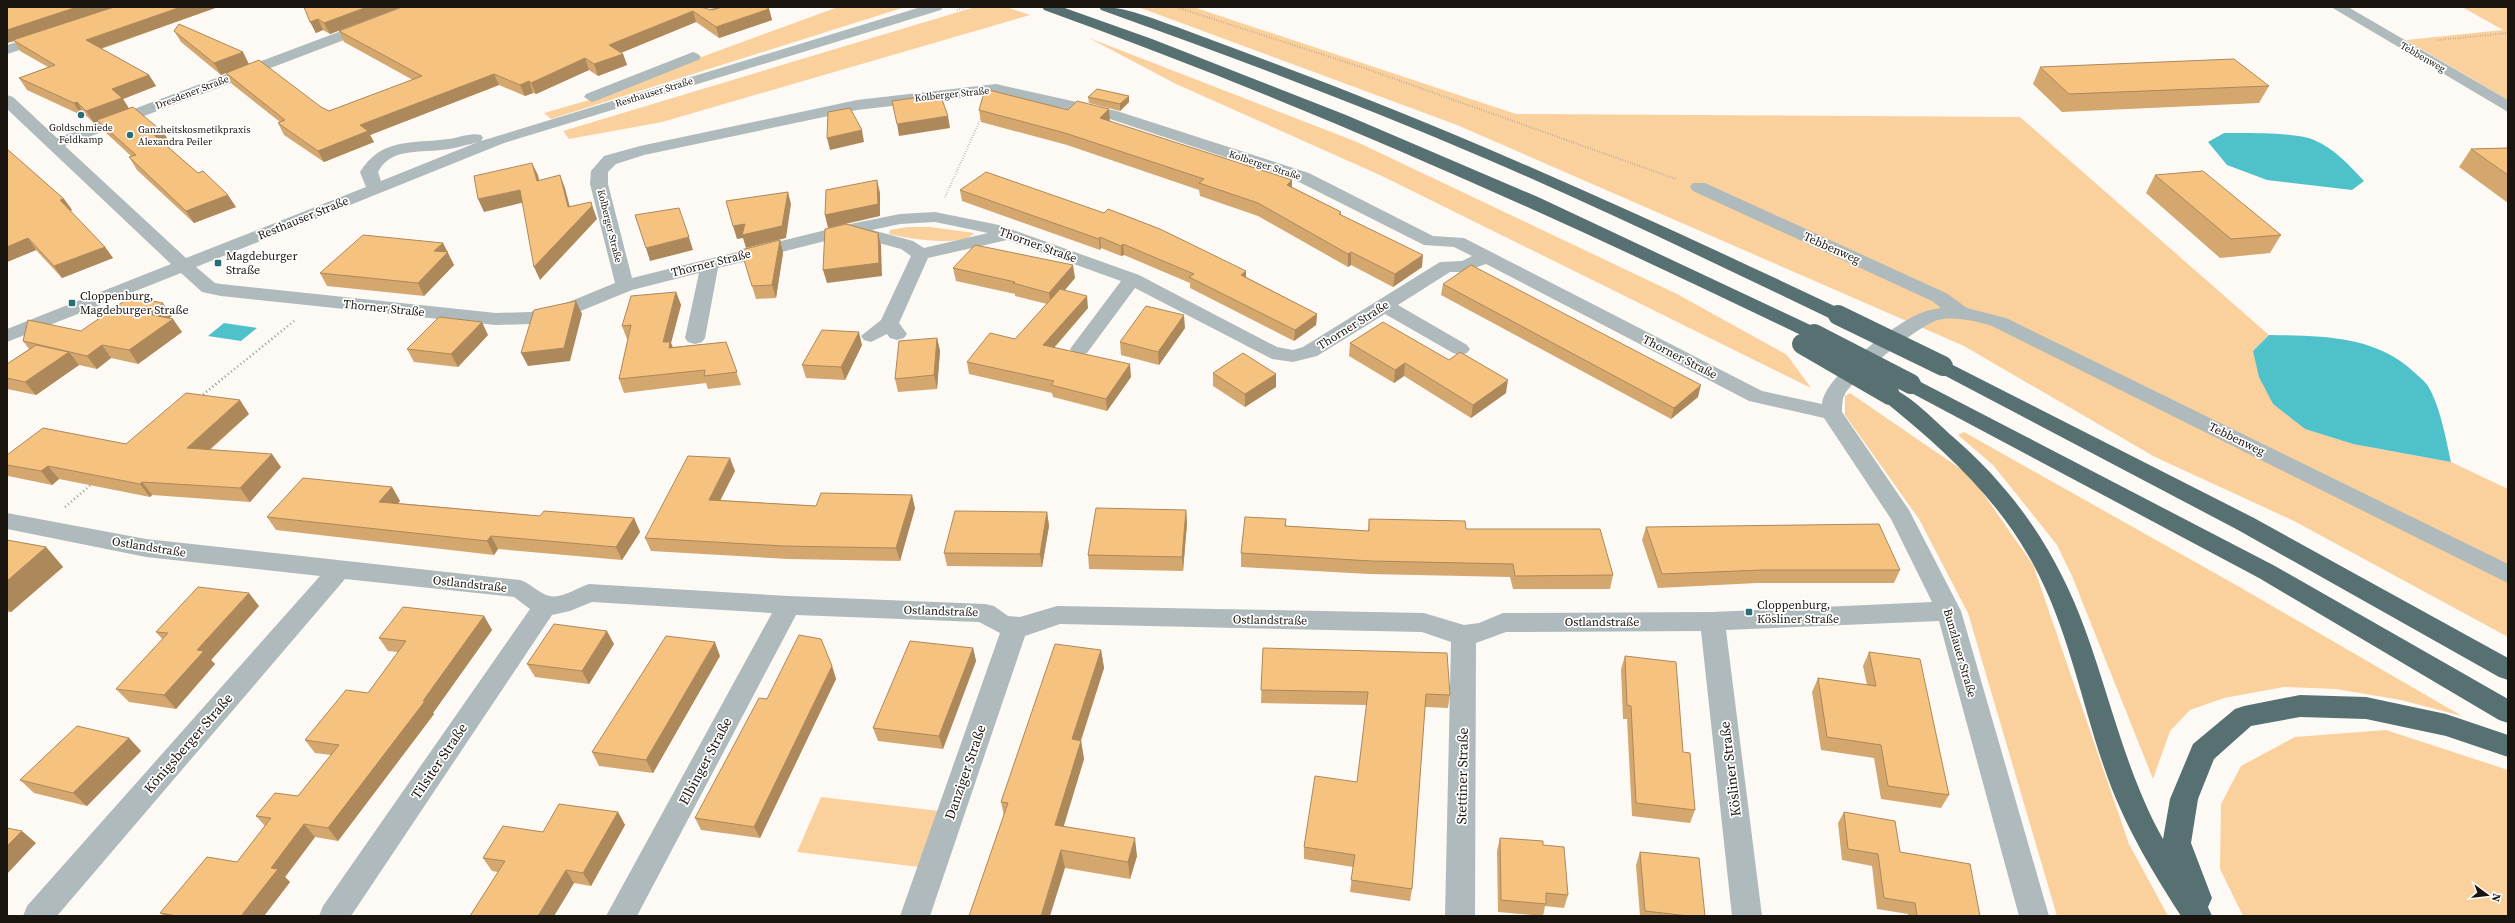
<svg xmlns="http://www.w3.org/2000/svg" width="2515" height="923" font-family="'Source Serif 4',serif">
	<style>
		.green { fill: #fad09d }
		.water { fill: #4fc1ca }
		.lines { fill: none; stroke-linecap: round; stroke-linejoin: round }
		.path-far1 { stroke: #999590; stroke-width: 2; stroke-dasharray: 0.5 2; stroke-linecap: butt }
		.path { stroke: #999590; stroke-width: 2.5; stroke-dasharray: 1 3; stroke-linecap: butt }
		.minor { fill: #aebabb; fill-rule: evenodd }
		.highway { fill: #577173; fill-rule: evenodd }
		.highway-bridge { stroke: #577173; stroke-width: 20 }
		.wall { fill: #d4a76e }
		.shaded-wall { fill: #ac885a }
		.building { fill: #f6c280; stroke: #ac885a }
		.poi-dot { fill: #256f75; stroke: #fff; stroke-width: 1.5 }
		.labels { text-anchor: middle; dominant-baseline: central; stroke-width: 3.5; stroke-linejoin: round; paint-order: stroke }
		.far-street-label { font-size: 10px; fill: #1a150e; stroke: #fff }
		.far-poi-label { font-size: 10px; fill: #1a150e; stroke: #fff }
		.street-label { font-size: 12px; fill: #1a150e; stroke: #fff }
		.poi-label { font-size: 12px; fill: #1a150e; stroke: #fff; text-anchor: start }
		.near-street-label { font-size: 14px; fill: #1a150e; stroke: #fff }
	</style>
	<rect width="100%" height="100%" fill="#fdfaf6"/>
	<path class="green" d="M838,7H905L551,119L544,113L613,93L666,70Z
		M975,7H1006L1030,15L662,122L569,139L563,131Z
		M1138,7H1193L1516,114L2020,117L2269,335L2253,351L2273,404L2305,429L2353,444L2451,462L2508,489V637L2294,521L2155,457L1964,346L1457,125Z
		M2462,7H2508V100L2406,40L2503,30Z
		M1089,38L1357,142L1677,294L1787,355L1811,388L1382,176L1176,84Z
		M908,227H930L974,233C965,248 903,238 889,234L890,230Z
		M1850,393L1971,476L2033,565L2129,844L2168,916H2057L1968,613L1919,519L1845,415V396Z
		M1964,432L2236,585L2462,716L2401,700L2336,689L2284,687L2224,698L2190,710L2170,731L2153,779L2072,576L2057,545L2030,511L1993,465L1958,435Z
		M2386,730L2508,770V916H2243L2220,869L2221,804L2241,766L2295,737Z
		M821,797L939,811L919,867L797,852Z"/>
	<path class="water" d="M2224,133C2246,133 2295,132 2314,140C2334,148 2350,166 2364,181L2352,190L2267,180L2227,165L2208,142Z
		M224,323L257,328L241,341L208,336Z
		M2269,335C2320,336 2376,335 2415,373C2419,377 2425,381 2428,386C2440,406 2446,439 2451,462L2353,444L2305,429L2273,404L2259,377L2253,351Z"/>
	<g class="lines">
		<path class="path-far1" d="M1176,7L1364,68L1676,179
			M957,10L967,7
			M2438,40L2508,33
			M945,197L982,116"/>
		<path class="path" d="M200,397L294,321
			M65,507L93,483"/>
		<path class="minor" d="M405,7H425L423,10L65,146L186,258L366,187L360,172C382,137 412,144 448,139C459,138 470,132 481,135L483,138L481,141L921,7H943L941,10L504,143L196,267L215,283L221,284L496,313L530,312L559,306L615,283L590,184L591,171L604,156L640,146L857,100L996,84L1117,111L1309,173L1433,236L1464,238L1762,391L1822,404C1825,376 1887,331 1912,317C1921,312 1931,309 1941,308L1932,301L1693,191L1690,187L1693,183H1705L1946,293L1967,308L2006,318L2508,564V583L1992,326C1975,321 1956,316 1938,320C1919,325 1855,377 1845,394C1842,399 1842,406 1842,412L1909,510L1961,611L2049,916H2019L1939,621L1726,630L1762,916H1732L1701,631L1506,632L1476,643L1475,916H1445L1451,642L1422,632L1060,624L1025,636L930,916H900L1000,633L979,622L796,615L637,916H606L772,613L592,602L570,611L552,615L351,916H319L323,906L530,609L514,597L345,579L57,916H23L27,906L320,576L146,557L7,529V513L146,539L520,580C530,583 535,590 544,594C558,602 576,588 589,584L789,596L985,604L994,606L1008,616L1020,617L1057,606L1424,613L1464,625L1479,623L1503,613L1712,612L1932,602L1891,519L1824,418L1749,401L1486,264L1463,272H1450L1398,305L1467,345L1470,349L1467,353L1460,355L1453,353L1385,314L1317,356L1293,362L1272,359L1135,288L1087,353L1080,355L1073,353L1070,349L1121,281L1007,240L928,258L899,323L907,334L904,338L897,340L890,338L887,334L871,342L864,340L861,336L881,320L911,256L901,249L849,235L718,268L705,338L702,342L695,344L688,342L685,338L699,273L632,290L571,315L530,324L496,325L221,296L202,292L181,273L7,342V329L171,264L7,109V95L13,97L57,138ZM996,94L1107,118L1297,181L1424,245L1454,247L1472,256L1462,261L1440,262L1303,347L1293,350L1277,347L1139,275L999,225L935,212L900,214L850,224L632,278L608,184V172L616,164L644,155L857,110ZM478,142L381,181L378,172C391,148 417,153 441,150C454,149 466,145 478,142ZM935,222L988,233L924,248L913,241L872,230L900,224Z
			M2331,7H2348L2508,100V112Z
			M46,33L53,37L51,40L7,54V45Z
			M693,52L698,54L701,57L698,60L598,100L592,102L584,97L586,94Z"/>
		<path class="highway" d="M1042,7H1062L1152,39L1346,115L1538,197L1821,330L1824,334L1821,338L1814,340L1807,338C1557,217 1305,104 1044,10Z
			M1099,7C1128,7 1150,18 1177,27C1207,38 1238,50 1268,61C1465,134 1655,221 1845,311L1848,315L1845,319H1831C1716,264 1601,208 1484,158C1358,104 1230,56 1101,10Z
			M1943,360L2254,518L2508,658V680L2499,677L2238,530L1936,371L1933,366L1936,361Z
			M1911,377L2275,566L2508,699V723L2499,720L2259,578L1904,389L1901,384L1904,379Z
			M1890,388C1909,393 1936,422 1952,436C2015,490 2058,554 2086,632C2111,701 2127,775 2163,839L2170,799L2193,744L2235,709L2244,706L2300,695L2366,697L2446,714L2508,735V757L2446,736L2366,719L2300,717L2251,726L2214,759L2198,799L2191,843L2212,898L2208,907L2212,916H2181C2150,868 2122,821 2104,767C2080,697 2066,619 2028,555C1992,492 1938,445 1883,400L1880,395L1883,390Z"/>
		<path class="highway-bridge" d="M1838,315L1943,366
			M1814,334L1911,384
			M1802,344L1890,395"/>
	</g>
	<path class="wall" d="M7,7H218L101,49L149,75L156,86L123,99L129,108L163,132L171,144L167,146L236,207L194,223L137,170L129,157L131,156L105,132L98,121L94,123L84,114L81,115L27,90L19,78L48,67L20,51L14,41L7,43Z
		M304,7H401L330,34L323,30L316,33Z
		M704,7H766L769,9L772,20L719,38L696,22L621,53L623,54L627,65L598,76L589,70L536,94L533,93L525,96L499,85L370,135L374,142L324,162L284,135L278,123L280,122L232,84L226,73L221,75L181,42L174,31L249,64L321,107L329,111L413,80L344,42L339,31L714,9Z
		M2040,67L2269,86L2259,103L2062,112L2033,84Z
		M1129,96V102L1120,111L1089,103L1088,97Z
		M979,110H1068L1110,121V122L1292,187L1341,212V215L1422,267L1393,287L1351,265L1348,267L1258,216L1200,196L1199,190L1067,145L981,122Z
		M2508,148V203L2459,167L2471,149Z
		M7,149L64,199L72,210L70,211L105,247L113,258L62,278L36,250L7,262Z
		M2155,175L2281,235L2270,253L2220,258L2146,193Z
		M960,190L1246,277L1317,314L1316,325L1294,341L1190,288V283L1124,255L1121,256L1101,248L1100,250L962,201Z
		M780,240L783,253L776,298L756,299L741,250Z
		M443,243L454,265L424,296L327,286L320,273Z
		M953,268L1075,278L1065,290L1088,308L1054,348L1131,377L1107,411L1053,397L1052,393L969,374L967,362L1015,339L1047,304L1015,296V294L956,281Z
		M1443,284L1698,397L1671,419L1441,295Z
		M676,292L681,305L671,343L673,347L726,342L741,385L708,389L706,383L624,393L619,379L628,339H627L622,326Z
		M172,316L169,318L182,332L138,364L111,358L97,369L79,365L36,395L7,389V364L29,349L23,341L81,331Z
		M1185,328L1159,365L1121,355L1120,342Z
		M488,335L458,367L414,362L407,349Z
		M937,338L940,351L937,389L898,392L895,379Z
		M1350,343L1449,360L1506,393L1471,418L1404,376L1394,383L1349,356Z
		M862,345L845,380L806,378L802,365Z
		M1213,373L1276,374V387L1245,407L1213,386Z
		M249,414L210,450L281,467L250,502L152,495L150,497L59,479L52,485L8,476L7,475V455L126,444Z
		M735,471L720,500L816,506L915,508L900,561L788,559L651,551L645,538Z
		M392,487L400,501L398,503L540,516L634,518L640,532L622,560L498,549L494,555L276,530L267,517Z
		M1186,510L1187,523L1183,571L1089,569L1088,555Z
		M1047,512L1049,526L1042,567L947,566L944,553Z
		M1286,519V526L1368,531L1369,519L1466,529L1613,575L1610,589H1513L1510,577L1369,574L1241,567V553Z
		M1646,527L1900,570L1894,583H1757L1658,588L1642,540Z
		M7,540L46,547L63,567L11,612H7Z
		M259,606L211,660L215,664L176,709L129,702L116,689L163,640L156,632Z
		M484,616L492,630L433,713L434,714L338,841L315,837L285,877L290,882L264,916H164L160,913L237,862L265,826L256,816L298,796L331,755L315,753L305,740L368,693L398,652L388,651L379,638Z
		M614,644L589,684L535,677L527,664Z
		M973,648L976,661L943,749L878,741L873,728Z
		M1263,648L1450,695L1448,708L1425,707L1412,889L1410,901L1350,892L1353,867L1304,859V847L1357,782L1367,705L1261,703Z
		M1101,650L1104,668L1081,741L1084,759L1063,826L1137,856L1130,879L1065,868L1004,816L1001,802Z
		M1869,652L1949,795L1941,808L1881,799L1874,758L1821,750L1812,692L1818,678L1867,685L1863,666Z
		M720,656L653,773L599,766L592,752Z
		M1625,656L1683,752L1695,810L1690,823L1632,816L1627,719H1623L1621,669Z
		M832,666L836,679L760,838L701,830L695,818L767,699Z
		M129,738L141,751L87,806L34,793L20,780Z
		M618,812L625,825L591,886L574,883L554,916H470L498,872L492,871L483,858L543,832Z
		M1844,812L1900,852L1980,916H1908V914L1877,909L1872,866L1842,860L1838,823Z
		M1500,838L1543,845L1568,895L1564,908L1545,906L1543,916L1498,912L1497,851Z
		M1640,852L1705,916H1640L1636,865Z"/>
	<path class="shaded-wall" d="M77,7H116L13,40L14,41L7,43V30Z
		M181,7H218L93,51L86,40Z
		M367,7H401L330,34L324,23Z
		M714,7H724L715,9Z
		M769,9L772,20L719,38L716,27Z
		M693,11L696,22L613,56L609,45Z
		M318,19L323,30L316,33L310,22Z
		M243,52L249,64L221,75L214,63Z
		M623,54L627,65L598,76L594,64Z
		M585,58L589,70L536,94L531,83Z
		M494,74L499,85L370,135L374,142L324,162L318,151L360,125Z
		M149,75L156,86L123,99L129,109L94,123L86,111L112,89Z
		M529,81L533,93L525,96L520,85Z
		M1129,96V102L1120,111V104Z
		M77,102L84,114L81,115L74,103Z
		M1109,109L1110,121L1101,131L1100,118Z
		M948,116L950,128L899,136L897,124Z
		M862,130L864,142L830,150L827,138Z
		M163,132L171,144L162,147L154,135Z
		M532,163L538,175L542,193L537,181Z
		M560,175L565,188L573,219L568,207Z
		M877,180L880,193V216L828,228L825,215Z
		M1292,180V193L1287,185Z
		M520,190L525,202L484,212L478,199Z
		M788,192L791,204L786,238L746,248L743,238L737,239L733,226Z
		M228,195L236,207L194,223L186,211Z
		M64,199L72,210L67,212L60,200Z
		M591,202L597,219L540,280L534,267Z
		M878,233L881,245L882,276L827,283L823,270Z
		M689,237L693,250L650,261L646,248Z
		M1100,237L1101,248L1100,250L1099,239Z
		M28,238L36,250L7,262V247Z
		M780,240L783,253L776,298L772,285Z
		M443,243L454,265L424,296L418,283L434,251Z
		M1123,244L1124,255L1121,256V246Z
		M105,247L113,258L62,278L54,266Z
		M1351,252V265L1348,267V254Z
		M1423,255L1422,267L1393,287L1395,274Z
		M1073,265L1075,278L1051,306L1049,293Z
		M1246,271V282L1241,275Z
		M676,292L681,305L671,343L675,355L663,342Z
		M1087,296L1088,308L1045,358L1043,345Z
		M576,301L582,314L570,361L528,366L521,353Z
		M163,303L172,316L157,327L148,314Z
		M1317,314L1316,325L1294,341L1295,330Z
		M1184,315L1185,328L1159,365L1158,352Z
		M173,319L182,332L138,364L129,350Z
		M482,322L488,335L458,367L451,354Z
		M859,332L862,345L845,380L841,367Z
		M937,338L940,351L937,389L934,375Z
		M102,345L111,358L97,369L87,356Z
		M69,352L79,365L36,395L25,382Z
		M1405,363L1404,376L1394,383L1395,370Z
		M1130,364L1131,377L1107,411L1106,399Z
		M1276,374V387L1245,407V394Z
		M1508,380L1506,393L1471,418L1473,405Z
		M1701,385L1698,397L1671,419L1674,408Z
		M240,400L249,414L196,461L187,448Z
		M272,454L281,467L250,502L240,488Z
		M730,458L735,471L714,513L709,500Z
		M48,466L59,479L52,485L41,471Z
		M142,482L152,495L150,497L140,484Z
		M392,487L400,501L388,515L379,502Z
		M912,495L915,508L900,561L896,548Z
		M1186,510L1187,523L1183,571L1182,557Z
		M1047,512L1049,526L1042,567L1040,554Z
		M634,518L640,532L622,560L616,547Z
		M491,536L498,549L494,555L487,541Z
		M46,547L63,567L11,612L7,608V581Z
		M249,593L259,606L211,660L215,664L176,709L164,695L197,650Z
		M484,616L492,630L433,713L434,714L338,841L328,828L423,701Z
		M607,631L614,644L589,684L582,671Z
		M715,642L720,656L653,773L646,760Z
		M973,648L976,661L943,749L939,736Z
		M1101,650L1104,668L1075,758L1072,739Z
		M832,666L836,679L760,838L754,827Z
		M129,738L141,751L87,806L73,793Z
		M1081,741L1084,759L1059,842L1055,825Z
		M618,812L625,825L591,886L583,873Z
		M304,824L315,837L285,877L290,882L264,916H241L271,868Z
		M22,831L36,843L7,874V846Z
		M1135,838L1137,856L1130,879L1128,862Z
		M1061,850L1065,868L1050,916H1041Z
		M566,870L574,883L554,916H538Z"/>
	<path class="building" d="M7,7H77L7,30Z
		M114,7H181L86,40L149,75L112,89L122,98L86,111L77,102L74,103L19,78L55,65L13,40Z
		M304,7H367L324,23L318,19L310,22Z
		M402,7H700L712,10L722,7H766L769,9L716,27L693,11L609,45L623,54L594,64L585,58L531,83L529,81L520,85L494,74L360,125L368,131L318,151L278,123L285,120L226,73L259,60L321,107L329,111L422,76L339,31Z
		M179,24L243,52L214,63L174,31Z
		M2234,59L2269,86L2069,94L2040,67Z
		M985,89L1068,110L1077,101L1109,109L1100,118L1292,180L1287,185L1341,212L1339,214L1423,255L1395,274L1351,252L1348,254L1258,203L1199,183L1204,179L1065,133L979,110Z
		M1097,89L1129,96L1120,104L1088,97Z
		M940,94L948,116L897,124L892,101Z
		M133,107L163,132L154,135L198,173L203,171L228,195L186,211L129,157L136,155L97,120Z
		M850,108L862,130L827,138L828,112Z
		M2508,148V175L2471,149Z
		M7,149L64,199L60,200L105,247L54,266L28,238L7,247Z
		M532,163L537,181L560,175L568,207L591,202L592,206L534,267L520,190L478,199L474,176Z
		M2203,171L2281,235L2231,239L2155,175Z
		M986,172L1104,213L1108,209L1160,229L1246,271L1241,275L1317,314L1295,330L1189,277L1194,274L1123,244L1121,246L1100,237L1099,239L960,190Z
		M877,180L878,204L825,215L826,190Z
		M788,192L782,226L742,235L745,224L733,226L726,201Z
		M679,208L689,237L646,248L635,215Z
		M846,224L878,233L879,263L823,270L825,229Z
		M363,235L443,243L434,251L448,252L418,283L320,273Z
		M780,240L772,285L752,286L741,250Z
		M975,245L1073,265L1049,293L1013,283L1015,282L953,268Z
		M1471,265L1701,385L1674,408L1443,284Z
		M1060,289L1087,296L1043,345L1130,364L1106,399L1051,385L1054,381L967,362L990,333L1015,339Z
		M676,292L663,342H670L669,348L726,342L737,372L704,376L705,370L619,379L631,325L622,326L631,296Z
		M130,297L163,303L148,314L173,319L129,350L102,345L87,356L23,341L28,320L81,331Z
		M576,301L564,348L521,353L534,310Z
		M1146,306L1184,315L1158,352L1120,342Z
		M439,317L482,322L451,354L407,349Z
		M1383,322L1449,360L1460,352L1508,380L1473,405L1405,363L1395,370L1350,343Z
		M822,330L859,332L841,367L802,365Z
		M937,338L934,375L895,379L899,341Z
		M36,345L69,352L25,382L7,378V364Z
		M1243,353L1276,374L1245,394L1213,373Z
		M186,393L240,400L187,448L272,454L240,488L142,482L140,484L48,466L41,471L7,465V455L43,428L126,444Z
		M688,456L730,458L709,500L816,506L821,493L912,495L896,548L783,546L645,538Z
		M303,478L392,487L379,502L540,516L544,511L634,518L616,547L491,536L487,541L267,517Z
		M1096,508L1186,510L1182,557L1088,555Z
		M955,511L1047,512L1040,554L944,553Z
		M1245,517L1286,519L1285,526L1369,531V519L1465,521L1466,529H1600L1613,575L1515,576L1513,564L1371,561L1241,553Z
		M1879,524L1900,570H1762L1662,574L1646,527Z
		M7,540L46,547L7,581Z
		M198,587L249,593L197,650L204,651L164,695L116,689L168,633L156,632Z
		M403,607L484,616L423,701H425L328,828L304,824L271,868L278,869L241,916H177L160,913L207,857L237,862L271,818L256,816L275,793L298,796L339,745L305,740L346,690L368,693L406,641L379,638Z
		M554,624L607,631L582,671L527,664Z
		M799,635L821,639L832,666L754,827L695,818L759,698L767,699Z
		M666,636L715,642L646,760L592,752Z
		M910,641L973,648L939,736L873,728Z
		M1055,644L1101,650L1072,739L1081,741L1055,825L1135,838L1128,862L1061,850L1041,916H969L1008,803L1001,802Z
		M1263,648L1447,653L1450,695L1426,694L1412,889L1351,880L1355,855L1304,847L1315,776L1357,782L1368,692L1261,690Z
		M1869,652L1920,659L1949,795L1888,786L1881,745L1827,737L1818,678L1876,686Z
		M1625,656L1676,662L1683,752L1690,753L1695,810L1636,803L1631,706L1627,705Z
		M77,726L129,738L73,793L20,780Z
		M559,804L618,812L583,873L566,870L538,916H470L505,861L483,858L503,826L543,832Z
		M1844,812L1895,821L1900,852L1970,864L1980,916H1917L1915,903L1884,898L1878,854L1848,849Z
		M7,828L22,831L7,846Z
		M1500,838L1543,841V845L1564,847L1568,895L1546,893V904L1501,900Z
		M1640,852L1699,858L1705,916H1689L1645,911Z"/>
	<g class="poi-dot">
		<circle cx="81" cy="115" r="4"/>
		<circle cx="130" cy="135" r="4"/>
		<rect x="214" y="259" width="8" height="8" rx="2"/>
		<rect x="68" y="299" width="8" height="8" rx="2"/>
		<rect x="1745" y="608" width="8" height="8" rx="2"/>
	</g>
	<g class="labels">
		<g class="far-street-label">
			<text transform="translate(2423 57) rotate(30)">Tebbenweg</text>
			<text transform="translate(192 92) rotate(-21)">Dresdener Straße</text>
			<text transform="translate(654 92) rotate(-17)">Resthauser Straße</text>
			<text transform="translate(952 94) rotate(-6)">Kolberger Straße</text>
			<text transform="translate(1265 165) rotate(18)">Kolberger Straße</text>
			<text transform="translate(610 226) rotate(76)">Kolberger Straße</text>
		</g>
		<g class="far-poi-label">
			<text x="81" y="127">Goldschmiede<tspan x="81" dy="12">Feldkamp</tspan></text>
			<text x="138" y="129" text-anchor="start">Ganzheitskosmetikpraxis<tspan x="138" dy="12">Alexandra Peiler</tspan></text>
		</g>
		<g class="street-label">
			<text transform="translate(303 218) rotate(-22)">Resthauser Straße</text>
			<text transform="translate(1038 245) rotate(20)">Thorner Straße</text>
			<text transform="translate(1832 248) rotate(24)">Tebbenweg</text>
			<text transform="translate(711 263) rotate(-14)">Thorner Straße</text>
			<text transform="translate(384 308) rotate(6)">Thorner Straße</text>
			<text transform="translate(1353 325) rotate(-32)">Thorner Straße</text>
			<text transform="translate(1680 357) rotate(27)">Thorner Straße</text>
			<text transform="translate(2237 439) rotate(26)">Tebbenweg</text>
			<text transform="translate(149 547) rotate(9)">Ostlandstraße</text>
			<text transform="translate(470 584) rotate(6)">Ostlandstraße</text>
			<text transform="translate(941 611) rotate(2)">Ostlandstraße</text>
			<text transform="translate(1270 620) rotate(1)">Ostlandstraße</text>
			<text x="1602" y="622">Ostlandstraße</text>
			<text transform="translate(1960 653) rotate(74)">Bunzlauer Straße</text>
		</g>
		<g class="poi-label">
			<text x="226" y="256">Magdeburger<tspan x="226" dy="14">Straße</tspan></text>
			<text x="80" y="296">Cloppenburg,<tspan x="80" dy="14">Magdeburger Straße</tspan></text>
			<text x="1757" y="605">Cloppenburg,<tspan x="1757" dy="14">Kösliner Straße</tspan></text>
		</g>
		<g class="near-street-label">
			<text transform="translate(188 743) rotate(-49)">Königsberger Straße</text>
			<text transform="translate(439 761) rotate(-56)">Tilsiter Straße</text>
			<text transform="translate(705 761) rotate(-62)">Elbinger Straße</text>
			<text transform="translate(1730 769) rotate(-97)">Kösliner Straße</text>
			<text transform="translate(965 772) rotate(-71)">Danziger Straße</text>
			<text transform="translate(1462 776) rotate(-89)">Stettiner Straße</text>
		</g>
	</g>
	<rect width="2515" height="923" fill="none" stroke="#1a150e" stroke-width="16"/>
	<g transform="translate(2487 895) rotate(105)" stroke="#ffffff" stroke-width="3" paint-order="stroke">
	<path d="M0-3L7 15L0 10L-7 15Z" fill="#1a150e"/>
	<text y="-6" font-size="11" font-weight="bold" text-anchor="middle" fill="#1a150e">N</text>
	</g>
</svg>
